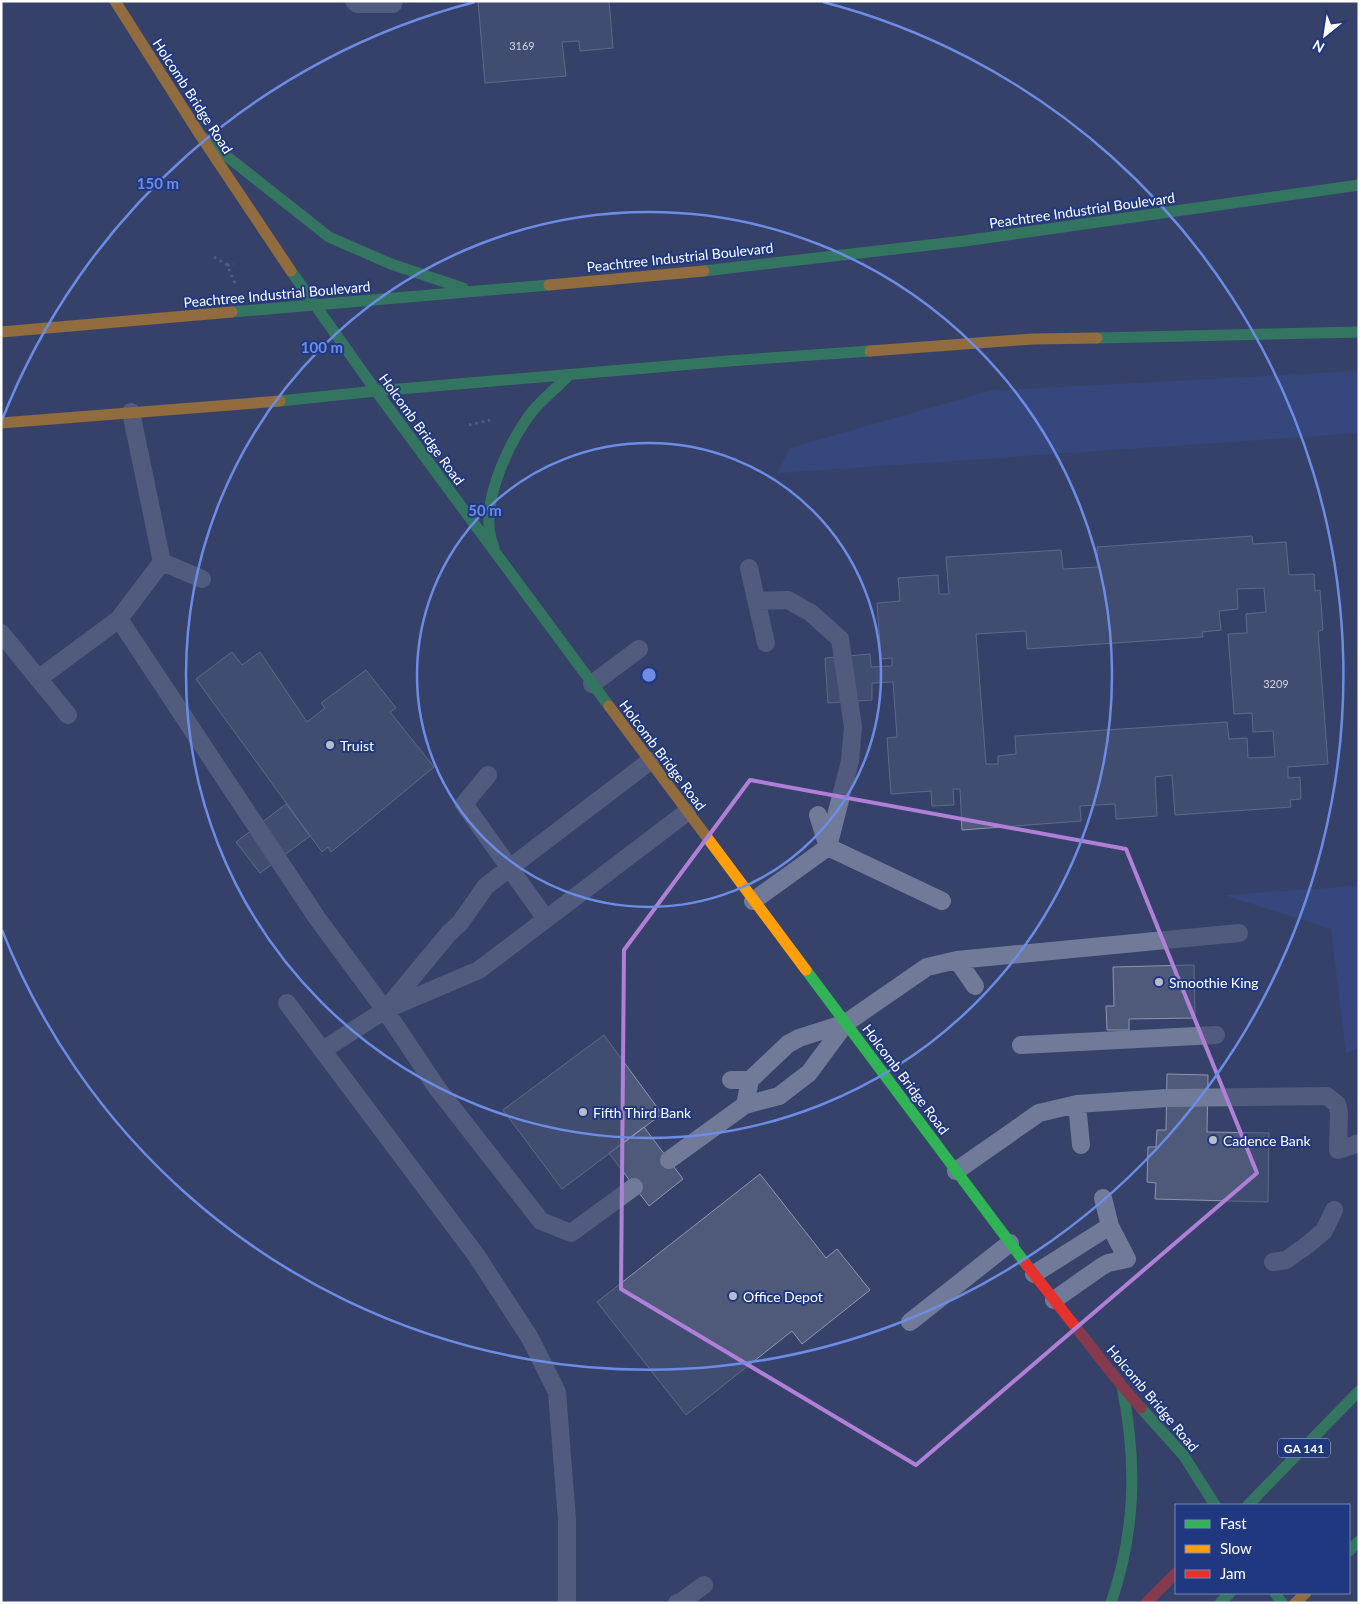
<svg xmlns="http://www.w3.org/2000/svg" width="1360" height="1604" font-family="Lato,sans-serif">
	<style>
		.green { fill: #334e96 }
		.building { fill: #4f5a7a; stroke: #8f96ae; fill-rule: evenodd }
		.lines { fill: none; stroke-linecap: round; stroke-linejoin: round }
		.path { stroke: #717a98; stroke-width: 3; stroke-dasharray: 2.5 4; stroke-linecap: butt }
		.lane { stroke: #717a98; stroke-width: 18 }
		.fast { stroke: #30b455; stroke-width: 11 }
		.slow { stroke: #ff9f0a; stroke-width: 11 }
		.jam { stroke: #e5322d; stroke-width: 11 }
		.marked { fill: none; stroke: #b080d9; stroke-width: 4; stroke-linejoin: round }
		.ring { fill: none; stroke: #6c8ce6; stroke-width: 2.5 }
		.poi-dot { fill: #b9bdca; stroke: #20387f; stroke-width: 2 }
		.labels { text-anchor: middle; dominant-baseline: central; stroke-width: 4; stroke-linejoin: round; paint-order: stroke }
		.number-label { font-size: 11px; fill: #d3d6de }
		.shield { fill: #20387f; stroke: #bcc3d9; stroke-width: 1 }
		.shield-label { font-size: 12px; font-weight: bold; fill: #fff }
		.street-label { font-size: 14px; fill: #fff; stroke: #20387f }
		.poi-label { font-size: 14px; fill: #fff; stroke: #20387f; text-anchor: start }
		.centre { fill: #6c8ce6; stroke: #20387f; stroke-width: 2.5 }
		.ring-label { font-size: 15px; text-anchor: middle; font-weight: bold; fill: #6c8ce6; stroke: #20387f; stroke-width: 4; stroke-linejoin: round; paint-order: stroke }
	</style>
	<rect width="100%" height="100%" fill="#364269"/>
	<path class="green" d="M1359,371V433L777,473L790,448L990,391Z
		M1359,886V1048L1346,1053L1331,929L1224,895Z"/>
	<path class="building" d="M478,1H609L613,48L580,51L579,41L562,42L566,76L485,83Z
		M1252,536L1253,544L1286,542L1289,575L1314,574L1315,591L1320,590L1323,630L1318,631L1328,764L1288,767V778L1300,777L1301,799L1290,800L1291,807L1175,815L1172,775L1155,777L1157,816L1116,819L1115,804L1080,806L1081,821L962,830L960,789H953L954,805L932,806L931,791L891,794L887,738L897,737L893,682L872,683V700L828,703L825,658L870,654L871,667L892,666V658L881,659L877,603L900,601L898,578L938,575L939,594H949L946,557L1061,550L1063,569L1098,567L1097,547ZM1264,588L1266,612L1246,614L1247,633L1228,634L1234,714L1252,713L1253,732L1273,731L1275,757L1248,758L1247,738L1229,739L1227,722L1015,736L1016,754L998,756V764H986L976,634L1026,631L1027,649L1203,637L1202,632L1221,630L1219,611L1238,609L1237,589Z
		M232,652L242,665L260,652L307,722L325,708L321,703L366,670L396,708L390,712L434,767L331,852L328,847L322,852L196,679Z
		M286,804L310,836L260,873L236,842Z
		M1194,965L1195,1018L1129,1019V1030H1107L1106,1006H1114L1113,967Z
		M604,1035L662,1114L562,1189L503,1110Z
		M1167,1074L1208,1075L1207,1132L1269,1133L1268,1202L1155,1199L1156,1183L1147,1182L1148,1147H1156L1157,1130H1166Z
		M644,1127L683,1179L649,1206L609,1153Z
		M760,1174L826,1258L837,1249L870,1290L802,1344L792,1331L686,1415L597,1302Z"/>
	<g class="lines">
		<path class="path" d="M214,257L227,265L235,283
			M227,265L234,264
			M469,425L490,420"/>
		<path class="lane" d="M354,1L357,4H393L394,1
			M131,412L162,562L202,579
			M749,568L766,643
			M757,601L788,600L811,613L840,639L853,727L850,761L828,847
			M119,619L317,918L385,1010L437,1088L541,1221L571,1233L634,1187
			M1,633L68,715
			M38,679L119,619L162,562
			M592,684L639,649
			M488,775L464,804L546,919
			M818,815L828,847
			M753,901L828,847L942,901
			M957,960L975,986
			M287,1003L476,1255L530,1338L557,1392L567,1520V1603
			M387,1008L449,933L460,923L486,886L650,761
			M1021,1045L1216,1035
			M323,1050L385,1010L479,970L687,812
			M731,1080H750L745,1105L779,1096L809,1073L846,1023
			M750,1080L788,1044L799,1038L846,1023L927,967L957,960L1239,933
			M1081,1145L1077,1104L1167,1098L1327,1096L1337,1104L1339,1113L1338,1150L1359,1143
			M669,1160L745,1105
			M956,1171L1039,1113L1077,1104
			M1273,1262L1286,1260L1306,1246L1324,1231L1334,1210
			M1034,1274L1110,1226
			M1054,1300L1101,1267L1108,1263L1127,1259L1110,1226L1103,1198
			M910,1322L1010,1243
			M677,1603L682,1601L704,1585"/>
		<path class="fast" d="M200,135L329,237L391,264L463,288
			M291,271L376,391L609,706
			M704,271L964,241L1359,185
			M232,312L549,285
			M1097,338L1359,332
			M280,401L376,391L728,361L870,351
			M495,552C493,544 489,535 489,526C487,490 510,441 531,413C542,399 557,388 569,375
			M806,970L1026,1264
			M1141,1408L1184,1456L1215,1505
			M1248,1505L1359,1391
			M1349,1551L1359,1541
			M1275,1593L1282,1603
			M1111,1603C1136,1530 1137,1461 1122,1386
			M1220,1603L1230,1593"/>
		<path class="slow" d="M115,1L200,135L291,271
			M549,285L704,271
			M1,332L232,312
			M870,351L1033,339L1097,338
			M1,423L280,401
			M609,706L806,970
			M1295,1603L1306,1593"/>
		<path class="jam" d="M1026,1264L1122,1386L1141,1408
			M1146,1603L1176,1573"/>
	</g>
	<path d="M0 0H1360V1604H0ZM750,780L1126,849L1257,1173L916,1465L621,1289L624,950Z" fill="#364269" fill-opacity=".55" fill-rule="evenodd"/>
	<path class="marked" d="M750,780L1126,849L1257,1173L916,1465L621,1289L624,950Z"/>
	<g class="ring">
		<circle cx="649" cy="675" r="232"/>
		<circle cx="649" cy="675" r="463"/>
		<path d="M2 420A695 695 0 0 1 475 2M823 2A695 695 0 1 1 2 930"/>
	</g>
	<g class="poi-dot">
		<circle cx="330" cy="745" r="5"/>
		<circle cx="1159" cy="982" r="5"/>
		<circle cx="583" cy="1112" r="5"/>
		<circle cx="1213" cy="1140" r="5"/>
		<circle cx="733" cy="1296" r="5"/>
	</g>
	<g class="labels">
		<g class="number-label">
			<text x="522" y="45">3169</text>
			<text x="1276" y="683">3209</text>
		</g>
		<rect class="shield" x="1278" y="1438.5" width="52" height="19" rx="4"/>
		<g class="shield-label">
			<text x="1304" y="1448">GA 141</text>
		</g>
		<g class="street-label">
			<text transform="translate(193 96) rotate(57)">Holcomb Bridge Road</text>
			<text transform="translate(1082 210) rotate(-8)">Peachtree Industrial Boulevard</text>
			<text transform="translate(680 257) rotate(-6)">Peachtree Industrial Boulevard</text>
			<text transform="translate(277 294) rotate(-5)">Peachtree Industrial Boulevard</text>
			<text transform="translate(422 429) rotate(54)">Holcomb Bridge Road</text>
			<text transform="translate(663 755) rotate(53)">Holcomb Bridge Road</text>
			<text transform="translate(906 1079) rotate(53)">Holcomb Bridge Road</text>
			<text transform="translate(1153 1398) rotate(50)">Holcomb Bridge Road</text>
		</g>
		<g class="poi-label">
			<text x="340" y="745">Truist</text>
			<text x="1169" y="982">Smoothie King</text>
			<text x="593" y="1112">Fifth Third Bank</text>
			<text x="1223" y="1140">Cadence Bank</text>
			<text x="743" y="1296">Office Depot</text>
		</g>
	</g>
	<circle cx="649" cy="675" r="8" class="centre"/>
	<g class="ring-label">
		<text x="158" y="189">150 m</text>
		<text x="322" y="353">100 m</text>
		<text x="485" y="516">50 m</text>
	</g>
	<rect width="1360" height="1604" fill="none" stroke="#ffffff" stroke-width="5"/>
	<rect x="1175" y="1504" width="175" height="90" fill="#20387f" stroke="#7988b2"/>
	<rect x="1185" y="1520" width="25" height="8" fill="#30b455" stroke="#7988b2"/>
	<text x="1220" y="1529" font-size="15" fill="#ffffff">Fast</text>
	<rect x="1185" y="1545" width="25" height="8" fill="#ff9f0a" stroke="#7988b2"/>
	<text x="1220" y="1554" font-size="15" fill="#ffffff">Slow</text>
	<rect x="1185" y="1570" width="25" height="8" fill="#e5322d" stroke="#7988b2"/>
	<text x="1220" y="1579" font-size="15" fill="#ffffff">Jam</text>
	<g transform="translate(1325 35) rotate(210)" stroke="#20387f" stroke-width="4" paint-order="stroke">
	<path d="M0-4L9 19L0 12L-9 19Z" fill="#ffffff"/>
	<text y="-8" font-size="14" font-weight="bold" text-anchor="middle" fill="#ffffff">N</text>
	</g>
</svg>
